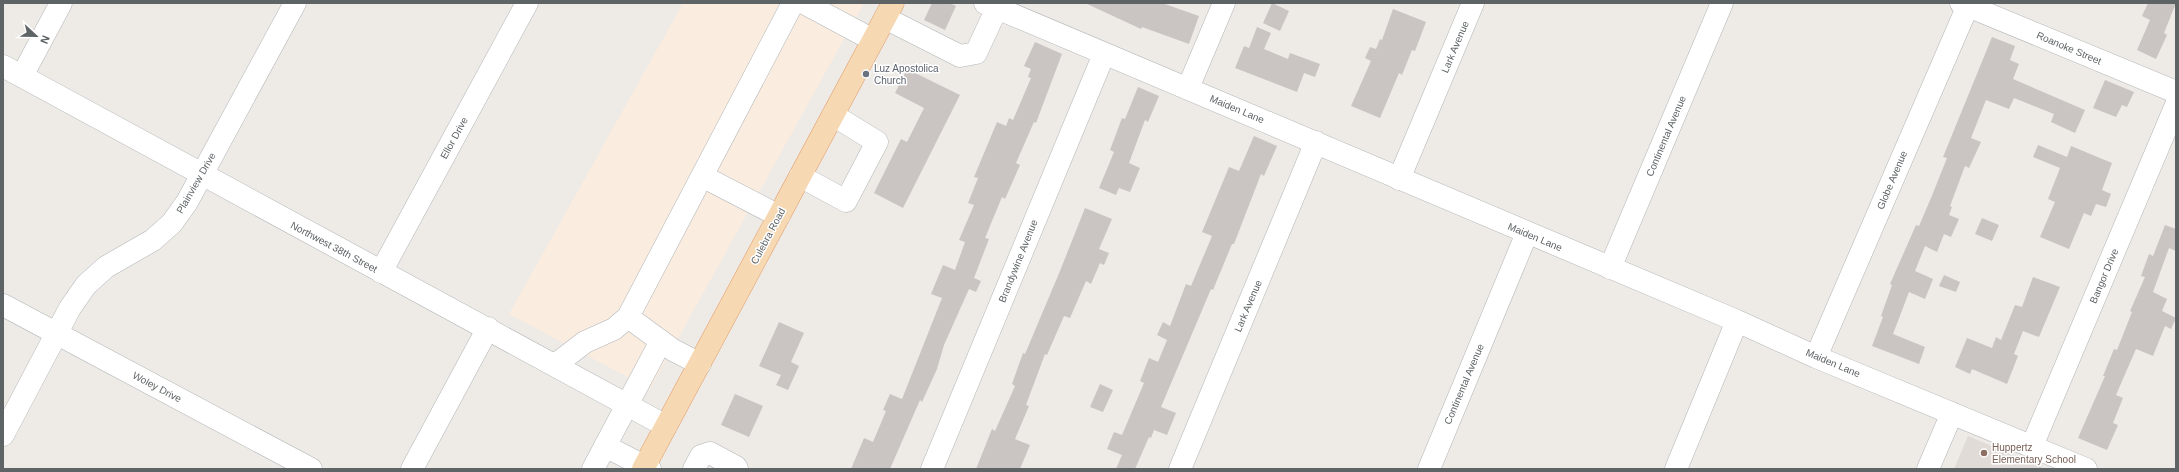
<svg xmlns="http://www.w3.org/2000/svg" width="2179" height="472" font-family="Helvetica,sans-serif">
	<style>
		.commercial { fill: #faecdf }
		.education { fill: #e1dbd8 }
		.building { fill: #cac5c3 }
		.lines { fill: none; stroke-linecap: round; stroke-linejoin: round }
		.minor-casing { stroke: #b1b5b7; stroke-width: 23 }
		.major-casing { stroke: #e39e6b; stroke-width: 23 }
		.minor { stroke: #fff; stroke-width: 22 }
		.major { stroke: #f6d8b3; stroke-width: 22 }
		.worship-dot { fill: #6b7280; stroke: #fff; stroke-width: 1.5 }
		.education-dot { fill: #8d6e63; stroke: #fff; stroke-width: 1.5 }
		.labels { text-anchor: middle; dominant-baseline: central; stroke-width: 3; stroke-linejoin: round; paint-order: stroke }
		.street-label { font-size: 10px; fill: #5e6365; stroke: #fff }
		.worship-label { font-size: 10px; fill: #5b616d; stroke: #fff; text-anchor: start }
		.education-label { font-size: 10px; fill: #785e54; stroke: #fff; text-anchor: start }
	</style>
	<rect width="100%" height="100%" fill="#eeeae6"/>
	<path class="commercial" d="M683,3H864L650,389L509,314Z"/>
	<path class="education" d="M1968,436L2046,469H1954Z"/>
	<path class="building" d="M932,3H949L956,6L945,30L924,20Z
		M1085,3H1162L1199,16L1189,44L1142,27L1141,29Z
		M1272,3L1289,11L1280,31L1263,23Z
		M2148,3H2176L2164,33L2167,35L2156,59L2137,50L2150,20L2142,16Z
		M1393,9L1426,22L1415,51L1412,50L1402,75L1399,73L1380,118L1351,106L1371,61L1365,58L1370,47L1376,49L1380,39L1382,40Z
		M1257,27L1271,33L1264,49L1288,59L1290,53L1320,64L1315,77L1304,73L1297,92L1235,68L1244,46L1249,48Z
		M1992,37L2015,46L2010,60L2019,64L2013,79L2085,110L2075,133L2051,122L2054,114L2014,98L2009,109L1986,100L1971,138L1981,142L1969,168L1965,166L1950,206L1952,207L1949,215L1959,219L1951,237L1944,234L1937,252L1925,246L1915,271L1933,279L1925,299L1909,292L1893,334L1925,347L1919,364L1872,346L1883,317L1881,316L1892,285L1890,284L1916,225L1919,226L1931,198L1947,158L1943,157Z
		M1035,42L1062,54L1036,123L1034,122L1016,163L1020,165L1005,199L1002,197L985,238L989,239L974,278L981,281L976,292L969,289L944,345L937,369L922,402L920,400L890,469H851L864,438L873,442L886,411L883,410L890,394L902,399L942,298L931,294L943,265L955,270L965,242L959,240L974,205L968,203L978,178L974,177L997,122L1006,126L1009,118L1013,120L1031,78L1028,77L1031,69L1024,66Z
		M907,69L960,95L903,208L874,193L901,139L907,142L924,108L895,93Z
		M2105,80L2134,92L2127,107L2122,105L2116,117L2093,108Z
		M1138,87L1159,96L1148,122L1145,120L1129,163L1140,168L1130,192L1119,188L1116,195L1099,188L1114,152L1110,150L1122,118L1125,119Z
		M1254,136L1277,146L1264,176L1261,174L1234,244H1232L1213,290L1211,289L1161,407L1176,413L1167,435L1154,430L1151,438L1149,437L1135,469H1116L1122,455L1107,449L1114,432L1122,435L1144,383L1140,381L1149,358L1158,362L1167,340L1157,335L1163,322L1170,326L1186,284L1191,286L1212,236L1202,232L1229,167L1239,171Z
		M2038,145L2067,157L2071,146L2112,163L2102,190L2111,194L2106,207L2096,204L2091,216L2084,213L2069,249L2040,237L2055,202L2048,199L2060,168L2033,157Z
		M1085,208L1112,219L1099,249L1109,253L1104,265L1100,263L1091,284L1086,281L1070,318L1064,316L1047,355L1045,354L1026,405L1029,406L1015,439L1030,445L1020,469H976L992,429L995,431L1015,386L1012,384L1023,353L1025,354L1060,271Z
		M1982,218L1999,225L1992,241L1975,234Z
		M2165,225L2176,229V251L2169,248L2153,292L2167,299L2162,311L2176,318L2171,329L2165,326L2153,356L2136,349L2116,395L2123,398L2113,423L2118,425L2107,450L2078,438L2105,376H2103L2114,349L2117,350L2132,312L2130,311L2145,277L2141,276L2149,254L2153,256Z
		M1944,275L1960,282L1956,292L1939,286Z
		M2033,277L2060,287L2039,337L2023,331L2014,354L2018,356L2007,384L1972,369L1970,374L1955,367L1967,338L1992,348L1996,337L2001,340L2015,305L2022,307Z
		M779,322L804,333L791,362L799,366L788,390L776,385L781,375L759,366Z
		M1100,384L1113,390L1103,412L1090,407Z
		M735,394L763,406L749,437L721,425Z"/>
	<g class="lines">
		<defs>
			<path id="minor" d="M804,3L873,40
				M985,3L1737,321L1816,357L2086,469
				M1961,3L2176,92
				M885,18L960,56L976,53L997,8
				M3,66L666,426
				M22,76L61,3
				M1188,88L1224,3
				M702,176L779,216
				M800,176L846,201L877,142L833,115
				M1399,179L1473,3
				M1610,268L1722,3
				M381,272L527,3
				M3,305L311,469
				M628,317L673,350L700,364
				M1816,357L1969,3
				M555,365L585,342L614,329L628,317L793,3
				M3,435L70,308L86,285L106,267L153,240L172,223L187,202L295,3
				M605,446L650,469
				M2032,446L2176,105
				M412,469L488,328
				M593,469L661,341
				M694,469L701,456L710,453L736,467L737,469
				M932,469L1104,54
				M1180,469L1316,142
				M1429,469L1527,233
				M1676,469L1737,321
				M1928,469L1952,413"/>
			<path id="major" d="M643,469L893,3"/>
		</defs>
		<use href="#minor" class="minor-casing"/>
		<use href="#major" class="major-casing"/>
		<use href="#minor" class="minor"/>
		<use href="#major" class="major"/>
	</g>
	<circle class="worship-dot" cx="866" cy="74" r="4"/>
	<circle class="education-dot" cx="1984" cy="453" r="4"/>
	<g class="labels">
		<g class="street-label">
			<text transform="translate(1455 47) rotate(-67)">Lark Avenue</text>
			<text transform="translate(2069 48) rotate(23)">Roanoke Street</text>
			<text transform="translate(1237 109) rotate(23)">Maiden Lane</text>
			<text transform="translate(1666 136) rotate(-67)">Continental Avenue</text>
			<text transform="translate(454 138) rotate(-61)">Ellor Drive</text>
			<text transform="translate(1892 180) rotate(-67)">Globe Avenue</text>
			<text transform="translate(196 183) rotate(-60)">Plainview Drive</text>
			<text transform="translate(768 236) rotate(-62)">Culebra Road</text>
			<text transform="translate(1535 237) rotate(23)">Maiden Lane</text>
			<text transform="translate(334 247) rotate(28)">Northwest 38th Street</text>
			<text transform="translate(1018 261) rotate(-68)">Brandywine Avenue</text>
			<text transform="translate(2104 276) rotate(-67)">Bangor Drive</text>
			<text transform="translate(1248 306) rotate(-67)">Lark Avenue</text>
			<text transform="translate(1833 363) rotate(23)">Maiden Lane</text>
			<text transform="translate(1464 384) rotate(-67)">Continental Avenue</text>
			<text transform="translate(157 387) rotate(28)">Woley Drive</text>
		</g>
		<g class="worship-label">
			<text x="874" y="68">Luz Apostolica<tspan x="874" dy="12">Church</tspan></text>
		</g>
		<g class="education-label">
			<text x="1992" y="447">Huppertz<tspan x="1992" dy="12">Elementary School</tspan></text>
		</g>
	</g>
	<rect width="2179" height="472" fill="none" stroke="#5e6365" stroke-width="8"/>
	<g transform="translate(36 36) rotate(112)" stroke="#ffffff" stroke-width="3" paint-order="stroke">
	<path d="M0-3L7 15L0 10L-7 15Z" fill="#5e6365"/>
	<text y="-6" font-size="11" font-weight="bold" text-anchor="middle" fill="#5e6365">N</text>
	</g>
</svg>
